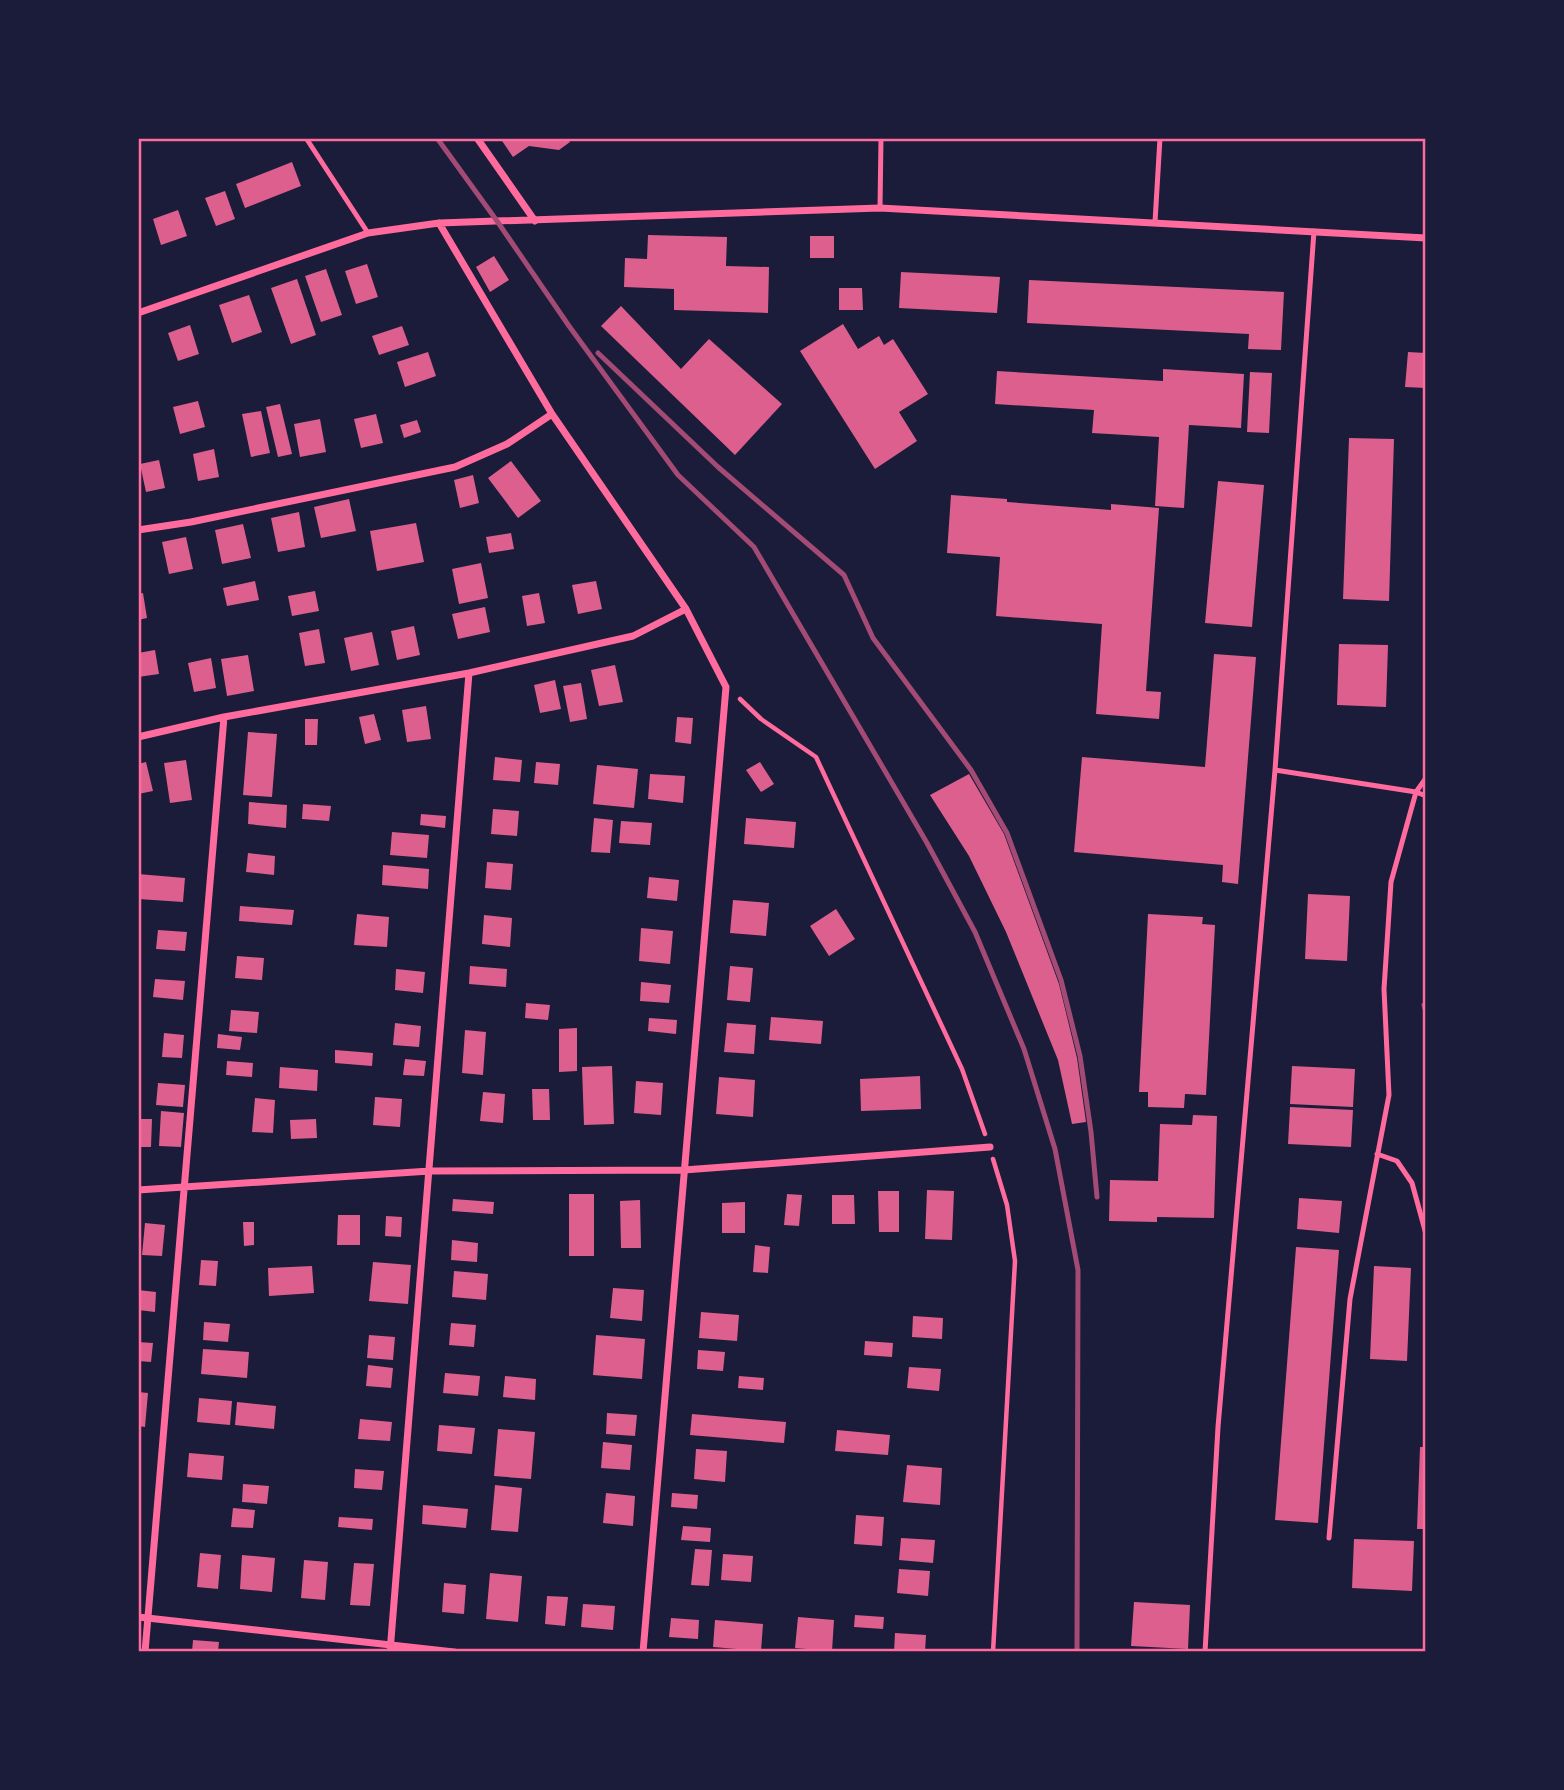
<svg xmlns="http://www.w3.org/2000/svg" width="1564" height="1790" font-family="Rubik,sans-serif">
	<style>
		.building { fill: #dd5f8e }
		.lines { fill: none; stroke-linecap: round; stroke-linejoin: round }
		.path { stroke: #ff6b9d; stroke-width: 4.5 }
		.service { stroke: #ff6b9d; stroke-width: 5 }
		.minor { stroke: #ff6b9d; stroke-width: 7 }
		.rail { stroke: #a44b75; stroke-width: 5 }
		.neatline { fill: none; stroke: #ff6b9d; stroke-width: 2.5 }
	</style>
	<rect width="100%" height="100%" fill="#1b1b3a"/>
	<path class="building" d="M500,138H567L570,142L559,150L529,146L513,157Z
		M292,162L301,186L245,208L236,184Z
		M225,191L235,219L216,226L205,198Z
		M178,210L187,236L161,245L153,219Z
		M648,235L727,237L726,266L769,267L768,313L674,310V289L624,287L625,258L647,259Z
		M810,236H834V258H810Z
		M494,256L509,280L490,292L476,267Z
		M367,264L378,297L356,304L345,271Z
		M326,269L342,315L321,322L305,276Z
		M901,272L1000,277L997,313L899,308Z
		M297,279L316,335L291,344L271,288Z
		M1029,280L1284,292L1281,350L1248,349L1249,334L1027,323Z
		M839,288H862L863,310H839Z
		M249,295L262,332L232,343L219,305Z
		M621,306L681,369L709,339L782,404L735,455L601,326Z
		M843,324L858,349L879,336L884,345L893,339L928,394L899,412L917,441L875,469L800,351Z
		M190,325L199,354L178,361L168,333Z
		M402,326L409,345L379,355L372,336Z
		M428,352L436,376L405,387L397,362Z
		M1408,352L1426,353V388L1405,387Z
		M1163,369L1244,374L1241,428L1189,425L1184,508L1155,506L1159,437L1092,433L1094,410L995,404L997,371L1163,381Z
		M1250,372L1272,373L1269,433L1247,432Z
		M198,401L205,427L180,434L173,407Z
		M280,404L292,454L278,457L266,407Z
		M261,411L270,453L251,457L242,414Z
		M376,414L383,443L361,448L354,419Z
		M320,419L326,452L300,457L294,424Z
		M417,420L421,432L404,438L400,425Z
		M1349,438L1394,439L1389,601L1343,599Z
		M214,449L219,477L198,481L193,454Z
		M159,460L165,488L146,492L140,464Z
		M511,461L541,501L518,518L488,478Z
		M473,475L479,503L460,508L454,480Z
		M1218,481L1264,485L1252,627L1205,623Z
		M951,495L1007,499V502L1111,510V504L1159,508L1146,691L1161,692L1159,719L1096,714L1102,624L996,616L1000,557L947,553Z
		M349,499L356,531L321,538L314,507Z
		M299,512L305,547L278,552L271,518Z
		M416,523L424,562L377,571L370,531Z
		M243,524L251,558L222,564L215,530Z
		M511,533L514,549L489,553L486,537Z
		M186,537L193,569L169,574L162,542Z
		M481,563L488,598L459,604L452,569Z
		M255,581L259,600L227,606L223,588Z
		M596,581L602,609L578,614L572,585Z
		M315,591L319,611L292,616L288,596Z
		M143,593L147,618L138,620V594Z
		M539,593L545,623L527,626L522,596Z
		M485,607L490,632L458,639L452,614Z
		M414,626L420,655L397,660L391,631Z
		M319,629L325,663L305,666L299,633Z
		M372,632L379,665L351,671L344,638Z
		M1339,644L1388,645L1386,707L1337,705Z
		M155,650L159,674L138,677V653Z
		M1214,654L1256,657L1238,884L1222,882L1223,865L1074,852L1082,757L1205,767Z
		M248,655L254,691L227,696L221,659Z
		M211,658L216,688L194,692L188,663Z
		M615,665L623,702L599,706L591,670Z
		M555,680L561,709L540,713L534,685Z
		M581,683L587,719L570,722L563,686Z
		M426,706L431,739L407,742L402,710Z
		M374,714L381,740L365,744L359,717Z
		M677,717L693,718L691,744L675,742Z
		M305,719H318L317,745H305Z
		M248,732L277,734L272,797L243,795Z
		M495,757L522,760L520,782L493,780Z
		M186,760L192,800L170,803L164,763Z
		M146,762L153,791L138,794V764Z
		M536,762L560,764L558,785L534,783Z
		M760,762L774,784L761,792L746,770Z
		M597,765L638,769L634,808L593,804Z
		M650,774L685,776L683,803L648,799Z
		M969,774L1004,834L1059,984L1077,1058L1086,1122L1072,1124L1058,1060L1006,932L969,856L930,795Z
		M249,802L287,805L286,828L248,824Z
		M303,804L331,806L329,821L302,819Z
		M493,809L519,811L517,836L491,834Z
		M421,814L446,816L445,828L420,825Z
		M594,818L613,820L610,853L591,852Z
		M746,818L796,822L794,848L744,844Z
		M621,821L652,823L650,845L619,843Z
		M392,832L429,835L427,858L390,855Z
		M248,853L275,856L274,875L246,872Z
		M487,862L513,864L511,890L485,888Z
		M383,865L429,869L428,889L382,885Z
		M138,874L185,878L183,902L138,899Z
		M649,877L679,880L677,901L647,898Z
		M1308,894L1350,896L1347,961L1305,959Z
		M733,900L769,903L766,936L730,933Z
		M240,906L294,910L292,925L239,921Z
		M836,909L855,939L829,956L810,926Z
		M357,914L389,917L387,947L354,945Z
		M1148,914L1203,917L1202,924L1215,925L1206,1095L1185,1094L1184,1108L1148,1107V1092H1139Z
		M484,915L512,918L510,947L482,944Z
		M641,928L673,931L670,964L639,961Z
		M158,930L187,932L185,951L156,949Z
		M237,956L264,958L262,980L235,978Z
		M470,966L507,969L506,987L469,984Z
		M730,966L753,968L750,1002L727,1000Z
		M396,969L425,972L423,993L395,990Z
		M155,979L185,981L183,1000L153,997Z
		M641,982L671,985L669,1003L640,1001Z
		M526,1003L550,1005L548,1020L525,1018Z
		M231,1010L259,1012L257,1033L229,1031Z
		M771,1017L823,1021L821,1044L769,1040Z
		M649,1018L677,1020L676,1034L648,1031Z
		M395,1023L421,1026L419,1047L393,1045Z
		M727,1023L756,1025L754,1054L724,1052Z
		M577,1028V1071L559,1072V1029Z
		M465,1030L486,1032L483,1075L462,1073Z
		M164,1033L184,1035L182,1058L162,1057Z
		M218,1034L242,1037L240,1050L217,1048Z
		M335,1050L373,1053L372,1066L335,1063Z
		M405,1059L426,1061L424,1076L403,1075Z
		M227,1061L253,1063L252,1077L226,1075Z
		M612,1066L614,1124L584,1125L582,1067Z
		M1292,1066L1355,1069L1353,1107L1290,1104Z
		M280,1067L318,1070L317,1091L279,1088Z
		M920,1076L921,1109L861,1111L860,1079Z
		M719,1077L755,1080L753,1117L716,1114Z
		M636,1081L663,1083L661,1115L634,1113Z
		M158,1083L185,1085L183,1107L156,1105Z
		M532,1089H549L550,1120H533Z
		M483,1092L505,1094L503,1123L480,1121Z
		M375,1097L402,1099L400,1127L373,1125Z
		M255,1098L275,1100L273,1133L252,1132Z
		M1290,1107L1353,1110L1351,1147L1288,1144Z
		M161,1111L184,1113L181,1147L159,1146Z
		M1193,1115L1217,1116L1214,1218L1157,1217V1222L1109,1221L1110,1180L1158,1181L1160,1124L1192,1125Z
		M138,1119H152L151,1147H138Z
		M316,1119L317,1138L291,1139L290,1120Z
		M927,1190L954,1191L952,1240L925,1239Z
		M878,1191H899V1232H879Z
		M569,1194H594V1256H569Z
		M787,1194L802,1195L799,1226L784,1225Z
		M832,1195H854L855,1224H832Z
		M1299,1198L1342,1201L1339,1233L1297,1229Z
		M453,1199L494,1202L493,1214L452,1211Z
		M640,1200L641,1248H621L620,1201Z
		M745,1202V1233H722V1203Z
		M338,1215H360V1245H337Z
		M386,1216L402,1217L401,1237L385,1236Z
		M243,1222H254V1245L244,1246Z
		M145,1223L165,1225L162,1256L142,1255Z
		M452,1240L478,1243L477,1262L451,1260Z
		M755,1245L770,1247L768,1273L753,1272Z
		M1296,1247L1339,1250L1318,1523L1275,1520Z
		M201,1260L218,1261L216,1286L199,1285Z
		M373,1262L411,1265L408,1304L369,1301Z
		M312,1266L314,1293L269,1296L268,1268Z
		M1374,1266L1411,1268L1407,1361L1370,1359Z
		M454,1271L488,1274L486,1300L452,1297Z
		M613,1288L644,1290L642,1321L610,1318Z
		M138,1290L156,1292L155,1312L138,1310Z
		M701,1312L739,1315L737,1341L699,1338Z
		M913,1316L943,1318L942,1339L912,1337Z
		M204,1322L230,1324L228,1342L203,1340Z
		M451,1323L476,1325L474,1347L449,1345Z
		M369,1335L395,1337L393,1360L367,1358Z
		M596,1335L645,1339L642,1379L593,1375Z
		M865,1341L893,1343L892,1357L864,1355Z
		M138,1342L153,1343L151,1362L138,1361Z
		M203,1349L249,1352L247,1378L201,1374Z
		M698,1350L725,1352L723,1371L697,1369Z
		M368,1365L393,1368L391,1388L366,1386Z
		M909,1367L941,1369L939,1391L907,1388Z
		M445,1373L480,1376L478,1396L443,1393Z
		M505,1376L536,1379L535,1400L503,1397Z
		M739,1376L764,1378L763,1390L738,1388Z
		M138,1392L148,1393L145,1427L138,1426Z
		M199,1398L232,1401L230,1425L197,1422Z
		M237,1402L276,1406L274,1429L235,1425Z
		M607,1413L637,1415L635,1436L606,1434Z
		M692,1414L786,1422L784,1443L690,1435Z
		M360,1419L392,1422L390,1441L358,1439Z
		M439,1425L475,1428L472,1454L437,1451Z
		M498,1429L535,1432L531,1479L494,1476Z
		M837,1430L890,1435L888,1455L835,1451Z
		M603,1442L632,1445L630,1470L601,1468Z
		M1420,1447H1426V1529H1417Z
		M696,1449L727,1451L725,1482L694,1479Z
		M189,1453L224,1456L222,1480L187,1477Z
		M907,1465L942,1468L940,1505L903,1502Z
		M355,1469L384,1471L382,1490L354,1488Z
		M243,1484L269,1486L267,1504L242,1502Z
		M495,1485L522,1488L518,1532L491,1530Z
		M606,1493L635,1496L633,1526L603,1523Z
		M672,1493L698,1495L697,1509L671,1507Z
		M423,1505L468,1509L466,1528L422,1524Z
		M233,1508L255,1510L253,1528L231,1527Z
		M856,1515L884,1517L882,1546L854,1544Z
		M339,1517L373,1519L372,1530L338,1527Z
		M683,1526L711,1528L710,1542L681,1540Z
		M901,1538L935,1540L933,1563L899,1560Z
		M1354,1539L1414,1541L1412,1591L1352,1588Z
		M695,1549L712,1550L709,1586L691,1585Z
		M200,1553L221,1555L218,1589L197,1587Z
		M723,1554L753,1556L751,1582L721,1580Z
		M242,1555L275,1558L272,1592L240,1589Z
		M304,1560L328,1562L325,1600L301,1598Z
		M354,1563L374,1564L370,1606L350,1605Z
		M899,1569L930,1571L928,1596L897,1593Z
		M490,1573L522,1576L518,1622L486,1619Z
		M444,1583L466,1585L464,1614L442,1612Z
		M547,1596L568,1597L565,1626L545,1624Z
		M1134,1602L1190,1605L1188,1649L1131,1646Z
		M583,1604L615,1606L613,1630L581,1627Z
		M855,1615L884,1617L883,1629L854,1627Z
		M798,1617L834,1620L832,1651L795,1648Z
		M671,1618L699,1620L698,1639L669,1637Z
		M715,1620L763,1624L761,1651L713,1647Z
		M895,1633L926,1635L925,1652H894Z
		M193,1640L219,1642L218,1652H192Z"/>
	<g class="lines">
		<path class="path" d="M740,699L761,719L816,757L962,1069L985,1134
			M993,1652L1015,1261L1007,1205L993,1159"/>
		<path class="service" d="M306,138L368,233
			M880,208L881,138
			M1155,222L1160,138
			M1275,770L1416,792L1426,778
			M1377,1154L1397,1161L1412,1183L1426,1234
			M1329,1538L1350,1299L1389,1095L1384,989L1391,882L1416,792L1426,796
			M1205,1652L1218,1427L1275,770L1314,231"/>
		<path class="minor" d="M477,138L535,221
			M439,223L552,414L686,609L726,687L643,1652
			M138,313L368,233L439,223L880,208L1426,238
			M138,530L191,522L455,467L507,444L552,414
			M138,737L224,717L469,673L633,636L686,609
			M138,1190L430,1171L684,1170L990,1147
			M138,1617L454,1652
			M145,1652L224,717
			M390,1652L469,673"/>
		<path class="rail" d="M437,138L497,221L569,326L678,475L754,547L927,843L975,932L1024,1049L1055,1149L1078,1270L1077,1652
			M598,353L718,467L844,575L873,638L971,770L1007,833L1061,980L1080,1056L1091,1132L1097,1197
			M1424,1005L1426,1012"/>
	</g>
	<rect width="1564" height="1790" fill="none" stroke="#1b1b3a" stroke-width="280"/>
	<rect x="140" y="140" width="1284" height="1510" class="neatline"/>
</svg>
